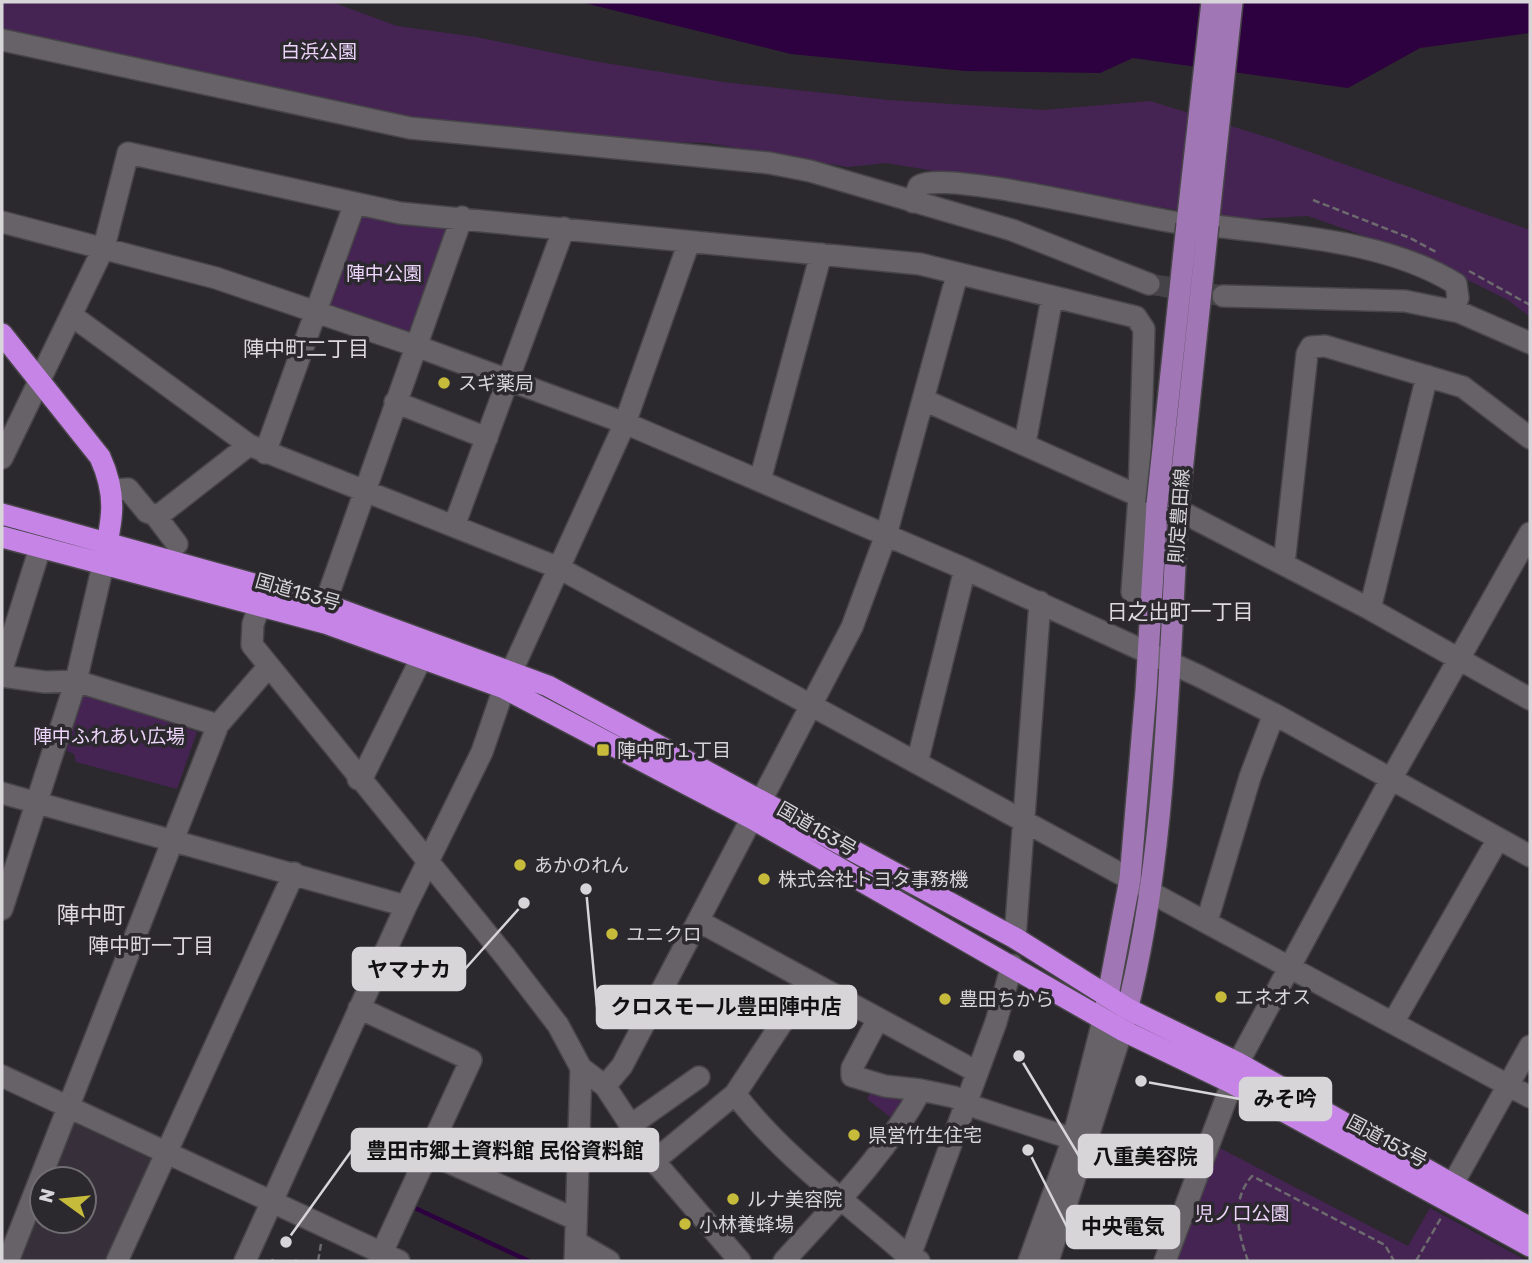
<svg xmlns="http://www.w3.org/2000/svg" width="1532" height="1263" font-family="Rubik,'Noto Sans JP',sans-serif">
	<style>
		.built { fill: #37303a }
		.green { fill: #452454 }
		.water { fill: #2d003f }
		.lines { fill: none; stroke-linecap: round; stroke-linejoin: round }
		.stream { stroke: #2d003f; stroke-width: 4.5 }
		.minor-tunnel { stroke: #464348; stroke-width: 21; stroke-dasharray: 21 10; stroke-linecap: butt }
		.minor-casing { stroke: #474548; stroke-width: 24 }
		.major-casing { stroke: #474548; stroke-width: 24 }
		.highway-casing { stroke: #474548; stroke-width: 24 }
		.path { stroke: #6d6a6e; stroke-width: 2.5; stroke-dasharray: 7 3.5; stroke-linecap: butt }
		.minor { stroke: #666268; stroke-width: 21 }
		.major { stroke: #a076b4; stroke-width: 21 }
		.highway { stroke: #c784e7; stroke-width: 21 }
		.major-bridge-casing { stroke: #474548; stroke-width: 24; stroke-linecap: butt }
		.major-bridge { stroke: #a076b4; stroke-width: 21 }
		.poi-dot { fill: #c7bb3c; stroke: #2c292e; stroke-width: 2.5 }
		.labels { text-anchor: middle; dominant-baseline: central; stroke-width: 7; stroke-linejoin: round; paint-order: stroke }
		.park-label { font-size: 19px; fill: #edd4fa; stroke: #2c292e }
		.poi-label { font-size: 19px; fill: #d7d5d8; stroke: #2c292e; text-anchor: start }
		.street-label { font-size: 19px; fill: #d7d5d8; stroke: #2c292e }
		.neighbourhood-label { font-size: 21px; fill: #ded9e0; stroke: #2c292e }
		.quarter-label { font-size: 23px; fill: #ded9e0; stroke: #2c292e }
		.leader { fill: none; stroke: #d7d5d8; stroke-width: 2.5 }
		.callout-dot { fill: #d7d5d8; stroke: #2c292e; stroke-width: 2.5 }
		.callout { fill: #d7d5d8; stroke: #d7d5d8; stroke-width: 2.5 }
		.callout-label { font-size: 21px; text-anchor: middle; font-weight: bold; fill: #111 }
	</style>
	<rect width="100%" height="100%" fill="#2c292e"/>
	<path class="built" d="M70,1116L160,1157L112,1261H13L42,1186V1221H84V1179H45Z"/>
	<path class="green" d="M2,2H332L397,26L476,37L593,61L723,82L888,100L1044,110L1150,101L1273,139L1530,230V317L1508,300L1413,253L1308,216L1249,219L1150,206L886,163L848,167L708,143L632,141L459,123L341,107L2,30Z
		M357,215L442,223L448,232L407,336L323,305Z
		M75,690L197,732L177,789L76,762L74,754L58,747Z
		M871,1092L904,1099L890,1117L867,1099Z
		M1216,1146L1408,1246L1430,1208L1527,1261H1174Z"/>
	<path class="water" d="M580,2H1530V33L1420,48L1348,88L1133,58L1100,73L965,71L791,54Z"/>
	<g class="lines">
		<path class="stream" d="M417,1209L529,1261"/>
		<path class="minor-tunnel" d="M1149,284L1223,296"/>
		<defs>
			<path id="minor" d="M2,40L410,128L769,163L810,171L1012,230L1149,284
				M913,202L919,186C945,169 1142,219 1187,224
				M2,222L216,278L416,346L625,423L965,569L1199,676L1274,714L1530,856
				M1208,225C1288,236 1386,240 1456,284L1458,298L1453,310
				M1223,296L1405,301L1459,312L1530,343
				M71,315L249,445L559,568L1130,879
				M924,400L1139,496
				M395,402L487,438
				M1025,443L1052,298
				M265,453L355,203
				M2,458L104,247L128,153L400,213L920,264L1136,317L1144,329L1139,496L1132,592
				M760,480L821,254
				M113,490L128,489L147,512L158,516L249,445
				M1178,510L1370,609L1530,699
				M155,515L177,544
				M454,526L564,228
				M1284,564L1307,354L1311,347L1325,346L1463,387L1530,438
				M260,604L253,624L252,645L505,956L558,1025L581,1068L605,1086L654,1161L740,1261
				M325,604L462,217
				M1370,609L1427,376
				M2,669L40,548
				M2,676L45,682L76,681L218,725
				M917,763L965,569
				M358,779L365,772L421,659
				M2,793L406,906
				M1148,891L1530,1097
				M2,909L76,681L103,565
				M1207,921L1250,777L1274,714
				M700,922L977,1072
				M1015,938L1040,602
				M359,1008L471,1060L378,1261
				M878,1019L852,1068V1076L885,1086L921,1090
				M1394,1021L1498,839
				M1238,1063L1391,779L1530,533
				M2,1076L399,1261
				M605,1086L622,1066L852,627L886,535L957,275
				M735,1094C784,1158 851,1205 910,1258L919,1261
				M631,1125L699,1077
				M428,1153L575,1219
				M654,1161L735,1094L809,982
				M1445,1198L1530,1046
				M576,1242L609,1261
				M8,1261L218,725L269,666
				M117,1261L294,873
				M245,1261L406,906L482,752L504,688L625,423L689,242
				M575,1261L581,1068
				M784,1261C833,1207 886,1154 921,1090L954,1097L978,1108L1073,1139
				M908,1261L996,1022L1012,965
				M1029,1261L1073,1139L1104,1017
				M1048,1261L1122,1030
				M1165,1261L1232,1083"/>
			<path id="major" d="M1187,224L1212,2
				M1208,225L1232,2
				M1105,1011L1130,879L1146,691L1157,504
				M1123,1026C1167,862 1168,679 1178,510"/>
			<path id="highway" d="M2,334L100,457C117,494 113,518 104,557
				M2,514L325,604L548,686L1015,938L1128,1009L1238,1063L1530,1228
				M2,537L325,623L504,688L753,819L1122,1030L1232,1083L1530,1246"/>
		</defs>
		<use href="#minor" class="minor-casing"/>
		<use href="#major" class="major-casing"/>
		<use href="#highway" class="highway-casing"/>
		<path class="path" d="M1313,200L1410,238L1436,252
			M1469,271L1530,305
			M295,1260L297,1261
			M272,1261L273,1259
			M318,1261L321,1244
			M1248,1261C1238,1233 1230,1201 1252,1176L1385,1245L1394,1261
			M1416,1261L1441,1218
			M1484,1261H1508"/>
		<use href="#minor" class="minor"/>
		<use href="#major" class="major"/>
		<use href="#highway" class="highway"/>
		<defs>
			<path id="major-bridge" d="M1157,504L1187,224
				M1178,510L1208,225"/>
		</defs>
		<use href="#major-bridge" class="major-bridge-casing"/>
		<use href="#major-bridge" class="major-bridge"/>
	</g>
	<g class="poi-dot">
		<circle cx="444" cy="383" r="7"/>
		<rect x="596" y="743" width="14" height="14" rx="3.5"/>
		<circle cx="520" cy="865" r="7"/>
		<circle cx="764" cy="879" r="7"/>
		<circle cx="612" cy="934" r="7"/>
		<circle cx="1221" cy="997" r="7"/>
		<circle cx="945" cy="999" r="7"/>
		<circle cx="854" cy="1135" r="7"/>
		<circle cx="733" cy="1199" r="7"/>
		<circle cx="685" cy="1224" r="7"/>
	</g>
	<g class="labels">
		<g class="park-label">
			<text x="319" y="51">白浜公園</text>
			<text x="384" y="273">陣中公園</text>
			<text x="109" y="736">陣中ふれあい広場</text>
			<text x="1242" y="1213">児ノ口公園</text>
		</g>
		<g class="poi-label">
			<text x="458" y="383">スギ薬局</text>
			<text x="617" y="750">陣中町１丁目</text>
			<text x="534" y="865">あかのれん</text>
			<text x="778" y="879">株式会社トヨタ事務機</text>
			<text x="626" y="934">ユニクロ</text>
			<text x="1235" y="997">エネオス</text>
			<text x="959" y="999">豊田ちから</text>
			<text x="868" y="1135">県営竹生住宅</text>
			<text x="747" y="1199">ルナ美容院</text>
			<text x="699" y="1224">小林養蜂場</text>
		</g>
		<g class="street-label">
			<text transform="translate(1179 516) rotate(-86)">則定豊田線</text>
			<text transform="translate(298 592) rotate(16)">国道153号</text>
			<text transform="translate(817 829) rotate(30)">国道153号</text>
			<text transform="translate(1387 1141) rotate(28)">国道153号</text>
		</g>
		<g class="neighbourhood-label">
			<text x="306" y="348">陣中町二丁目</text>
			<text x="1180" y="611">日之出町一丁目</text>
			<text x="151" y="945">陣中町一丁目</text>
		</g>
		<g class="quarter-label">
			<text x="91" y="915">陣中町</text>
		</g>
	</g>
	<path class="leader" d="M524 903L465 969M586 889L597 1007M1141 1081L1240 1099M286 1242L352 1150M1019 1056L1079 1156M1028 1150L1067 1227"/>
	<g class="callout-dot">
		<circle cx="524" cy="903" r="7"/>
		<circle cx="586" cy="889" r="7"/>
		<circle cx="1141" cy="1081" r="7"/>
		<circle cx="286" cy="1242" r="7"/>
		<circle cx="1019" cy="1056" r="7"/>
		<circle cx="1028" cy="1150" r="7"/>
	</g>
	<g class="callout">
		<rect x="353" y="948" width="112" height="42" rx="7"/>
		<rect x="597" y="986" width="259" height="42" rx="7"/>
		<rect x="1240" y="1078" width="91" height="42" rx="7"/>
		<rect x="352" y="1129" width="306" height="42" rx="7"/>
		<rect x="1079" y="1135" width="133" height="42" rx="7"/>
		<rect x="1067" y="1206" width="112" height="42" rx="7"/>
	</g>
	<g class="callout-label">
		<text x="409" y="977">ヤマナカ</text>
		<text x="726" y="1014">クロスモール豊田陣中店</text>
		<text x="1285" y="1106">みそ吟</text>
		<text x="505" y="1158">豊田市郷土資料館 民俗資料館</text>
		<text x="1145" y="1164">八重美容院</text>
		<text x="1123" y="1234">中央電気</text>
	</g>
	<rect width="1532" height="1263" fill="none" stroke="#d7d5d8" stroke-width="7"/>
	<g transform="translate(63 1200) rotate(285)"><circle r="33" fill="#2c292e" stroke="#706e72" stroke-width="2"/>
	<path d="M0-5L12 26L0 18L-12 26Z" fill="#c7bb3c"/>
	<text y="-10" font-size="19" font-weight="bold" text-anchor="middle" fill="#d7d5d8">N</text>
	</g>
</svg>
